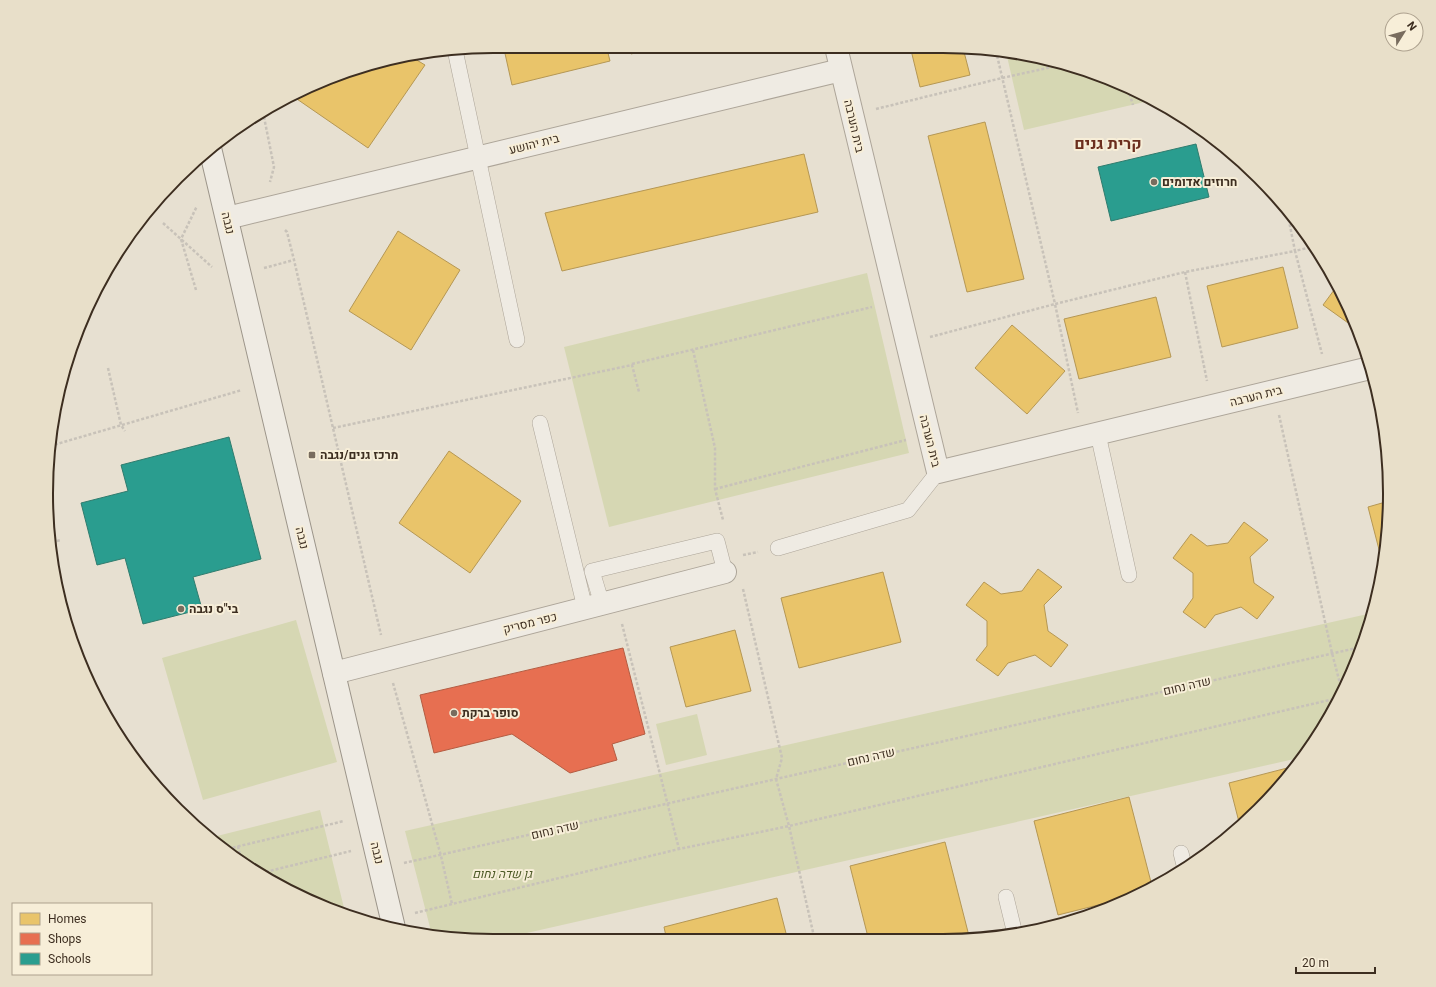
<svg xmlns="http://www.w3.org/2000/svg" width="1436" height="987" font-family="Georgia,Heebo,serif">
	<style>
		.green { fill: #d6d7b3 }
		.homes { fill: #e9c46a; stroke: #b59754 }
		.shops { fill: #e76f51; stroke: #b45c42 }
		.schools { fill: #2a9d8f; stroke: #307c6e }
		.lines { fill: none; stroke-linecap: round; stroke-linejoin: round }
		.lane-casing { stroke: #ada599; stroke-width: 16 }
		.street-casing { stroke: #ada599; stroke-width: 24 }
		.secondary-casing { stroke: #9c958a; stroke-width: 24 }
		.path { stroke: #c8c2b9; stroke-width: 2.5; stroke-dasharray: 3 2; stroke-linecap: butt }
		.lane { stroke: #efebe3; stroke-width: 15 }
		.street { stroke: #efebe3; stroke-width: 22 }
		.secondary { stroke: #efebe3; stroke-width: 22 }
		.poi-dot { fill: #786c5e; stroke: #f7eed8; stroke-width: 1.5 }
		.labels { text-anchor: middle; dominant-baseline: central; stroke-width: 4; stroke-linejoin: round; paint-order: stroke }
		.street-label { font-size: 12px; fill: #3d2e20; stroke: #f7eed8 }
		.poi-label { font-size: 12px; font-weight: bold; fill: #3d2e20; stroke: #f7eed8; text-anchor: start }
		.park-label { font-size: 12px; font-style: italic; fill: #4d5a26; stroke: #f7eed8 }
		.district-label { font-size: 16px; font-weight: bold; fill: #6b2e1e; stroke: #f7eed8 }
		.rim { fill: none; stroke: #3d2e20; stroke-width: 2 }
	</style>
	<rect width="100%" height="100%" fill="#e7e0d1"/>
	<path class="green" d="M1006,52L1030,55L1141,92L1153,100L1024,130Z
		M867,273L909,453L609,527L564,347Z
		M1372,613L1356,665L1315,742L1303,757L492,941L432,935L405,831Z
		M296,620L337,762L203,800L162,658Z
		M697,714L707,755L666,765L656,724Z
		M320,810L345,912L295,895L221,849L209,838Z"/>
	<path class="homes" d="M910,46H942L963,48L970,75L920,87Z
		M630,48H654L631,54Z
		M504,49H607L610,61L512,85Z
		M410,56L425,65L368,148L294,97L350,70Z
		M985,122L1024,279L967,292L928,136Z
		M804,154L818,212L562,271L545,213Z
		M398,231L460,270L411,350L349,311Z
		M1283,267L1298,328L1222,347L1207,286Z
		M1337,286L1356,322L1358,330L1323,305Z
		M1156,297L1171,357L1079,379L1064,319Z
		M1012,325L1065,371L1027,414L975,368Z
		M449,451L521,501L470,573L399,523Z
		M1389,501L1383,565L1368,507Z
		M1244,522L1268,540L1250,557L1254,583L1274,597L1257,619L1241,607L1215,615L1205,628L1183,612L1193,598V573L1173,558L1191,534L1207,546L1228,543Z
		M1038,569L1062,587L1044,605L1048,631L1068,645L1051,667L1035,655L1008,663L998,676L976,660L987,646V621L966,605L984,582L1001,594L1022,591Z
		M883,572L901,642L799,668L781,598Z
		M735,630L751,691L686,707L670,647Z
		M1295,766L1259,810L1240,826L1229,783Z
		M1129,797L1152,886L1134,896L1058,915L1034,821Z
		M945,842L969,936L956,940L942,941H869L850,866Z
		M777,898L788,941H667L664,927Z
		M600,935L601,941H579Z"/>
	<path class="shops" d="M623,648L645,734L612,744L617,760L570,773L512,734L434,753L420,695Z"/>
	<path class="schools" d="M1196,144L1209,197L1111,221L1098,167Z
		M229,437L261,559L193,577L202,609L143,624L125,558L97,565L81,503L128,491L121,465Z
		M55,568L73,635L69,636L55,581Z"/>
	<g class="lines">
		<defs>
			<path id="lane" d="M455,50L517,340
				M540,423L585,608
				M1098,434L1129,575
				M778,548L908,510L938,472
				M602,604L592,571L717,541L725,572
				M1181,853L1185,869
				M1006,897L1015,934"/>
			<path id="street" d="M836,47L938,472L1370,368
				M227,218L841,70
				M334,673L725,572"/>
			<path id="secondary" d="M210,148L394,928"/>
		</defs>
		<use href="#lane" class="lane-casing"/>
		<use href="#street" class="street-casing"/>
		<use href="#secondary" class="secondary-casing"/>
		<path class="path" d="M996,51L1055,304L1185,272L1295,251L1287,211
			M1128,89L1133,105
			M876,109L1002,78L1061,65
			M263,112L274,167L270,182
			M163,223L212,267
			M285,230L287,232L294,260L381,635
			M1315,246L1295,251L1322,354
			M264,268L294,260
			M1185,272L1207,381
			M196,290L181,239L197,206
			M930,337L1055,304L1078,413
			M693,350L715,448V489L723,520
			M632,364L872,307
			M108,368L121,425L125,431
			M1279,415L1332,653L1342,691
			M333,428L632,365L639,392
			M50,446L242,390
			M715,489L906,440
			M52,542L61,540
			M743,555L758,552
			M743,589L782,758L776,779L789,826L815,941
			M622,624L679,849
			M393,683L441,856L452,904
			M238,846L241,861
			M223,850L344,821
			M404,863L1361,647
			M261,873L351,851
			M415,913L679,849L789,826L1338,698"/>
		<use href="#lane" class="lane"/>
		<use href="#street" class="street"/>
		<use href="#secondary" class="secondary"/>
	</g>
	<g class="poi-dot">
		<circle cx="1154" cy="182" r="4"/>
		<rect x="308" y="451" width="8" height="8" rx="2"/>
		<circle cx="181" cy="609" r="4"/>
		<circle cx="454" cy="713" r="4"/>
	</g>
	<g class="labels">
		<g class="street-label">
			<text transform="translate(854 126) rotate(77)">בית הערבה</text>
			<text transform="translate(534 144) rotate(-14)">בית יהושע</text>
			<text transform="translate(228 223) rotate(77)">נגבה</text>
			<text transform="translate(1256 396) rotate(-14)">בית הערבה</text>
			<text transform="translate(930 441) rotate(76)">בית הערבה</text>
			<text transform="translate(302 538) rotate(77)">נגבה</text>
			<text transform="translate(530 623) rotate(-14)">כפר מסריק</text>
			<text transform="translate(1187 686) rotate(-13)">שדה נחום</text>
			<text transform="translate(871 757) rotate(-13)">שדה נחום</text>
			<text transform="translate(555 830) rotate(-13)">שדה נחום</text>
			<text transform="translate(377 853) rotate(77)">נגבה</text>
		</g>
		<g class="poi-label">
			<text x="1162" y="182">חרוזים אדומים</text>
			<text x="320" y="455">מרכז גנים/נגבה</text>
			<text x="189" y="609">בי"ס נגבה</text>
			<text x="462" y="713">סופר ברקת</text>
		</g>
		<g class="park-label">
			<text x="502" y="874">גן שדה נחום</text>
		</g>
		<g class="district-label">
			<text x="1108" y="144">קרית גנים</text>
		</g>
	</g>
	<path d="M0 0H1436V987H0ZM493 53H943A440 440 0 0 1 1383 493V494A440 440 0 0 1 943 934H493A440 440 0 0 1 53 494V493A440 440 0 0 1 493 53Z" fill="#e8dfc9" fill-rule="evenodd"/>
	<path class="rim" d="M493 53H943A440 440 0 0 1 1383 493V494A440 440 0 0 1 943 934H493A440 440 0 0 1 53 494V493A440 440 0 0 1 493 53Z"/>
	<rect x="12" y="903" width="140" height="72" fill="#f7eed8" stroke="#ada18e"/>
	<rect x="20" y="913" width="20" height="12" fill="#e9c46a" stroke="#ada18e"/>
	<text x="48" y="923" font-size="12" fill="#3d2e20">Homes</text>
	<rect x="20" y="933" width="20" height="12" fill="#e76f51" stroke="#ada18e"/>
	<text x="48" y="943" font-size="12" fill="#3d2e20">Shops</text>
	<rect x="20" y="953" width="20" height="12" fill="#2a9d8f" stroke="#ada18e"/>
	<text x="48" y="963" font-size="12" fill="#3d2e20">Schools</text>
	<g transform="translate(1404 32) rotate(53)"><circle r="19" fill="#f7eed8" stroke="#ada18e"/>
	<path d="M0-3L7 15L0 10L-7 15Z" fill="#786c5e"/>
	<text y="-6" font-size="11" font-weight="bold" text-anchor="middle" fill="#3d2e20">N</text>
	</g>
	<path d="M1296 967v6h79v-6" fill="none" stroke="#3d2e20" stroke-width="2"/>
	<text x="1302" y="967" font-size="12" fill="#3d2e20" stroke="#f7eed8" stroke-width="3" paint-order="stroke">20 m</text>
</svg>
